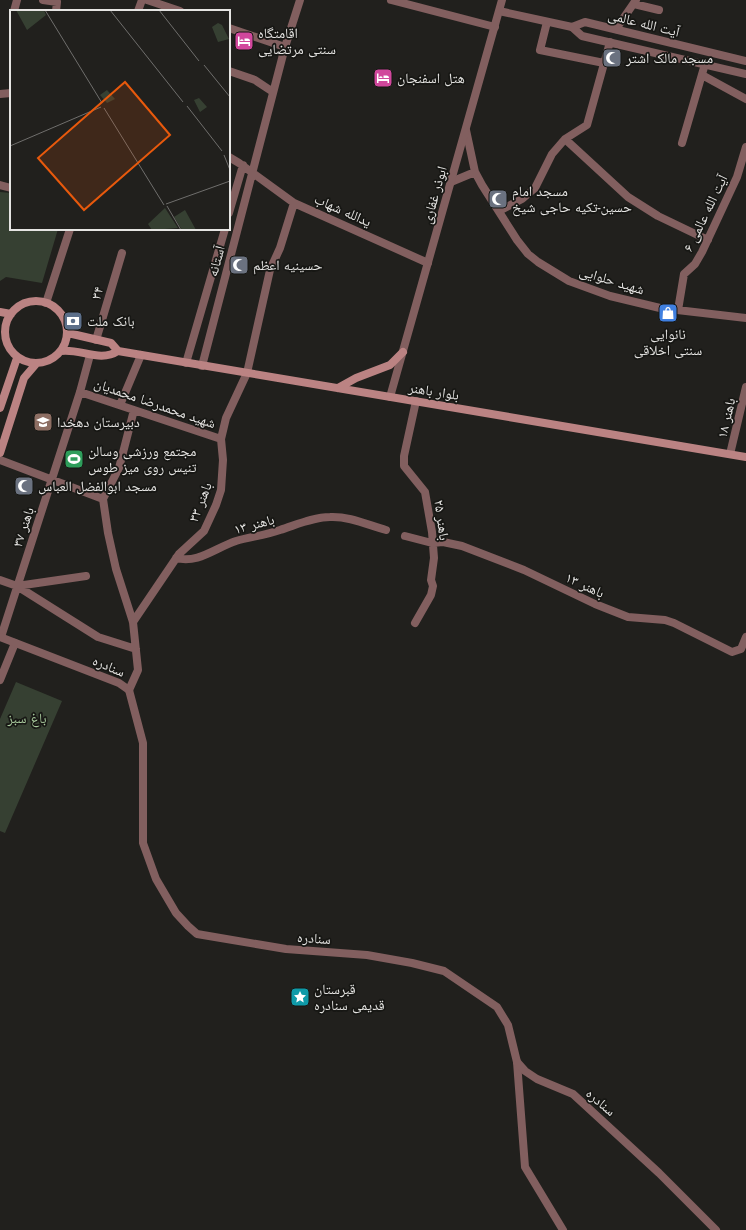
<svg xmlns="http://www.w3.org/2000/svg" width="746" height="1230" font-family="Jost,'Noto Naskh Arabic',sans-serif">
	<style>
		.green { fill: #364032 }
		.lines { fill: none; stroke-linecap: round; stroke-linejoin: round }
		.minor { stroke: #825f5f; stroke-width: 8 }
		.tertiary { stroke: #825f5f; stroke-width: 8 }
		.secondary { stroke: #bb8383; stroke-width: 8 }
		.labels { text-anchor: middle; dominant-baseline: central; stroke-width: 3.5; stroke-linejoin: round; paint-order: stroke }
		.street-label { font-size: 14px; fill: #e5e4e2; stroke: #171714 }
		.poi-label { font-size: 14px; fill: #e5e4e2; stroke: #171714; text-anchor: start }
		.park-label { font-size: 14px; fill: #a8ca9d; stroke: #171714 }
		.inset-road { fill: none; stroke: #6f6e6c; stroke-width: 1 }
		.view { fill: #e8590c; fill-opacity: 0.15; stroke: #e8590c; stroke-width: 2 }
		.inset-edge { fill: none; stroke: #e5e4e2; stroke-width: 2 }
	</style>
	<rect width="100%" height="100%" fill="#21201d"/>
	<path class="green" d="M0,192L11,193V229H58L42,283L6,277L0,281Z
		M16,682L62,701L5,833L0,831V719Z"/>
	<g class="lines">
		<path class="minor" d="M43,0L57,2L56,11
			M147,0L180,11
			M391,0L495,27
			M634,4L659,10
			M14,11L17,0
			M547,22L540,50L604,63
			M229,28L285,47
			M616,29L636,0
			M229,71L255,80L273,92
			M702,75L746,99
			M0,94L11,93
			M466,130L475,172L482,185L517,240L528,254L538,262L569,281L610,296L660,308L746,318
			M565,139L628,197L658,216L708,240
			M682,143L705,64
			M229,157L239,163L294,203L428,263
			M451,182L475,172
			M0,185L11,188
			M499,211L522,199L535,188L552,154L565,139L587,125L610,42
			M229,213L243,165
			M678,310L684,274L695,264L702,252L737,177L746,147
			M96,340L122,253
			M186,363L225,229
			M202,366L285,47L300,0
			M80,392L221,439
			M120,405L141,355
			M730,454L746,387
			M0,460L103,499
			M405,536L432,543L443,542L462,546L524,570L595,604L628,617L665,620L674,623L732,652L741,649L746,637
			M176,558C198,564 215,548 236,541C250,537 266,535 280,530C296,525 313,517 330,517C349,516 368,525 386,530
			M0,580L17,586L98,637L136,649
			M17,586L86,576
			M133,622L179,554L204,531L216,505L221,490L223,460L221,439L226,418L247,373L270,270L280,248L294,203
			M415,623L431,595L433,586L431,580L434,558L432,532L425,492L404,466V456L416,401
			M1,637L80,392L90,355
			M0,680L15,643
			M129,690L138,670L133,622L116,569L108,533L103,499L119,468L134,410
			M517,1062L525,1167L563,1230"/>
		<path class="tertiary" d="M138,11L142,0
			M499,11L572,27L582,36L746,74
			M572,27L585,22L746,61
			M46,303L70,229
			M390,397L502,0
			M0,637L119,683L129,690L143,743V843L156,879L176,913L188,926L197,934L286,949L367,955L412,963L444,971L497,1007L508,1025L517,1062L525,1071L537,1079L573,1094L659,1173L716,1230"/>
		<path class="secondary" d="M5 332a31 31 0 1 1 62 0a31 31 0 1 1-62 0Z
			M0,312L11,314
			M68,333L111,343L118,351
			M61,351C80,348 100,363 118,351
			M118,351L746,457
			M338,388L356,378L390,365L403,352
			M0,408L17,358
			M0,453L24,378L36,364"/>
	</g>
	<defs>
		<symbol id="hotel-square" viewBox="-11 -11 22 22"><rect x="-9" y="-9" width="18" height="18" rx="4" fill="#d1479c" stroke="#171714"/><path d="M-6-4.5h1.5V1H6V5H4.5V3h-9V5H-6ZM-4 0a1.8 1.8 0 1 1 3.6 0ZM.5 0V-2.5h3Q6-2.5 6 0Z" fill="#fff"/></symbol>
		<symbol id="mosque-square" viewBox="-11 -11 22 22"><rect x="-9" y="-9" width="18" height="18" rx="4" fill="#6b7280" stroke="#171714"/><path d="M3.5-4.9A6 6 0 1 0 3.5 4.9A5 5 0 1 1 3.5-4.9Z" fill="#fff"/></symbol>
		<symbol id="shop-square" viewBox="-11 -11 22 22"><rect x="-9" y="-9" width="18" height="18" rx="4" fill="#3f7fe0" stroke="#171714"/><path d="M-5-2.5h2.3a2.7 3.5 0 0 1 5.4 0H5L5.5 6h-11ZM-1.5-2.5h3a1.5 2.3 0 0 0-3 0Z" fill="#fff"/></symbol>
		<symbol id="bank-square" viewBox="-11 -11 22 22"><rect x="-9" y="-9" width="18" height="18" rx="4" fill="#5c6f8a" stroke="#171714"/><path d="M-6-4H6V4H-6ZM0-2.3a2.3 2.3 0 1 0 0 4.6a2.3 2.3 0 1 0 0-4.6Z" fill="#fff"/></symbol>
		<symbol id="school-square" viewBox="-11 -11 22 22"><rect x="-9" y="-9" width="18" height="18" rx="4" fill="#8d6e63" stroke="#171714"/><path d="M0-5L7-2L0 1L-7-2ZM-4 1L0 2.5L4 1V4Q0 6-4 4Z" fill="#fff"/></symbol>
		<symbol id="stadium-square" viewBox="-11 -11 22 22"><rect x="-9" y="-9" width="18" height="18" rx="4" fill="#2e9e5b" stroke="#171714"/><path d="M0-5a6.5 5 0 1 0 0 10a6.5 5 0 1 0 0-10ZM-3.5-1.8h7v3.6h-7Z" fill="#fff"/></symbol>
		<symbol id="sight-square" viewBox="-11 -11 22 22"><rect x="-9" y="-9" width="18" height="18" rx="4" fill="#0f9aa8" stroke="#171714"/><path d="M0-6L1.8-2.2L6-1.7L2.9 1.2L3.7 5.4L0 3.3L-3.7 5.4L-2.9 1.2L-6-1.7L-1.8-2.2Z" fill="#fff"/></symbol>
	</defs>
	<g fill-rule="evenodd">
		<use href="#hotel-square" x="233" y="30" width="22" height="22"/>
		<use href="#mosque-square" x="601" y="47" width="22" height="22"/>
		<use href="#hotel-square" x="372" y="67" width="22" height="22"/>
		<use href="#mosque-square" x="487" y="188" width="22" height="22"/>
		<use href="#mosque-square" x="228" y="254" width="22" height="22"/>
		<use href="#shop-square" x="657" y="302" width="22" height="22"/>
		<use href="#bank-square" x="62" y="310" width="22" height="22"/>
		<use href="#school-square" x="32" y="411" width="22" height="22"/>
		<use href="#stadium-square" x="63" y="448" width="22" height="22"/>
		<use href="#mosque-square" x="13" y="475" width="22" height="22"/>
		<use href="#sight-square" x="289" y="986" width="22" height="22"/>
	</g>
	<g class="labels">
		<g class="street-label">
			<text transform="translate(644 23) rotate(14)">آیت الله عالمی</text>
			<text transform="translate(434 195) rotate(-74)">ابوذر غفاری</text>
			<text transform="translate(343 210) rotate(24)">یدالله شهاب</text>
			<text transform="translate(705 213) rotate(-64)">آیت الله عالمی ۶</text>
			<text transform="translate(216 261) rotate(-75)">آستانه</text>
			<text transform="translate(612 280) rotate(17)">شهید حلوایی</text>
			<text transform="translate(97 293) rotate(-74)">۳۴</text>
			<text transform="translate(434 391) rotate(9)">بلوار باهنر</text>
			<text transform="translate(155 403) rotate(19)">شهید محمدرضا محمدیان</text>
			<text transform="translate(726 418) rotate(-77)">باهنر ۱۸</text>
			<text transform="translate(200 502) rotate(-69)">باهنر ۳۳</text>
			<text transform="translate(442 520) rotate(82)">باهنر ۲۵</text>
			<text transform="translate(254 524) rotate(-15)">باهنر ۱۳</text>
			<text transform="translate(23 527) rotate(-72)">باهنر ۳۷</text>
			<text transform="translate(585 585) rotate(25)">باهنر ۱۳</text>
			<text transform="translate(109 666) rotate(23)">سنادره</text>
			<text transform="translate(314 938) rotate(4)">سنادره</text>
			<text transform="translate(601 1102) rotate(41)">سنادره</text>
		</g>
		<g class="poi-label">
			<text x="258" y="33">اقامتگاه<tspan x="258" dy="16">سنتی مرتضایی</tspan></text>
			<text x="626" y="58">مسجد مالک اشتر</text>
			<text x="397" y="78">هتل اسفنجان</text>
			<text x="512" y="191">مسجد امام<tspan x="512" dy="16">حسین-تکیه حاجی شیخ</tspan></text>
			<text x="253" y="265">حسینیه اعظم</text>
			<text x="87" y="321">بانک ملت</text>
			<text x="668" y="334" text-anchor="middle">نانوایی<tspan x="668" dy="16">سنتی اخلاقی</tspan></text>
			<text x="57" y="422">دبیرستان دهخدا</text>
			<text x="88" y="451">مجتمع ورزشی وسالن<tspan x="88" dy="16">تنیس روی میز طوس</tspan></text>
			<text x="38" y="486">مسجد ابوالفضل العباس</text>
			<text x="314" y="989">قبرستان<tspan x="314" dy="16">قدیمی سنادره</tspan></text>
		</g>
		<g class="park-label">
			<text x="27" y="718">باغ سبز</text>
		</g>
	</g>
	<g transform="translate(10 10)">
		<rect width="220" height="220" fill="#21201d"/>
		<path d="M6,0H34L36,5L17,20ZM208,13L212,15L219,29L208,32L202,17ZM97,80L105,89L97,93L90,85ZM189,88L197,97L190,102L184,90ZM155,198L168,218L142,220L138,214ZM175,200L186,220H172L164,207Z" fill="#364032"/>
		<path class="inset-road" d="M35,0L92,93M100,0L173,92M149,0L189,51M194,55L220,87M177,96L212,141M94,98L154,195M0,136L91,97M214,145L220,160M156,194L220,171M157,196L171,220"/>
		<path class="view" d="M115,72L160,125L74,200L28,148Z"/>
		<rect width="220" height="220" class="inset-edge"/>
	</g>
</svg>
